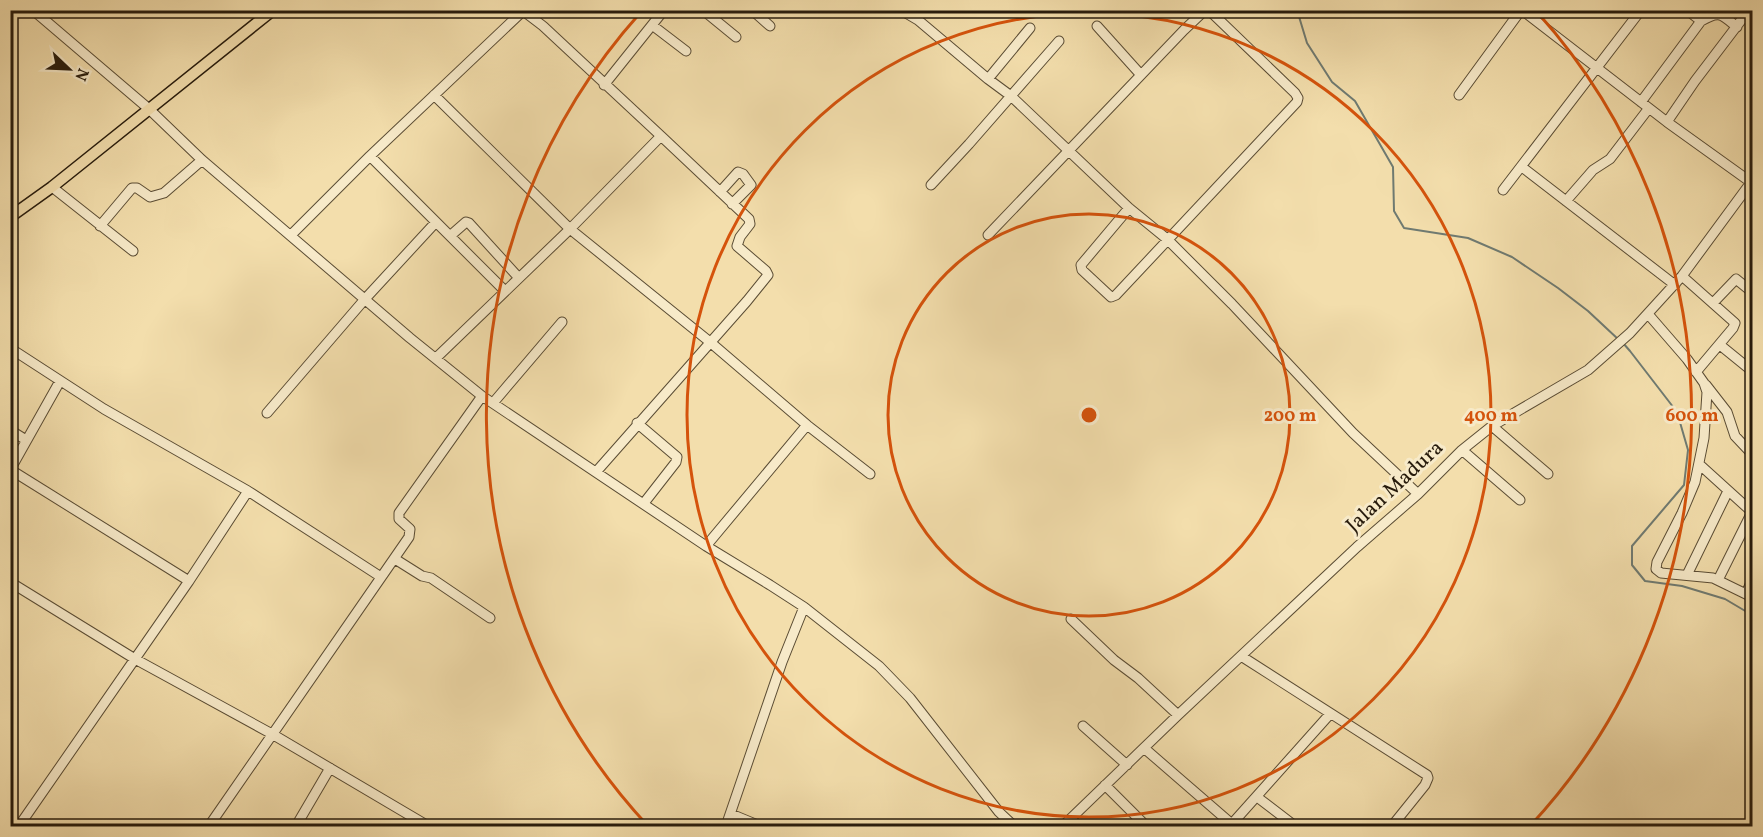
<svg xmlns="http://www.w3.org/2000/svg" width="1763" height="837" font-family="Vollkorn,serif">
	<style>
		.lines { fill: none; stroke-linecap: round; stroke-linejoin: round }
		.stream { stroke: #6f7a71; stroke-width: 2 }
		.minor-casing { stroke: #5a4c34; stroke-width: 11 }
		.major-casing { stroke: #271b0c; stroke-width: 13 }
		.minor { stroke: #f7eac9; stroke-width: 9 }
		.major { stroke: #f3deac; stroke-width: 10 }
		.ring { fill: none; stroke: #d5530c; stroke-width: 3 }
		.labels { text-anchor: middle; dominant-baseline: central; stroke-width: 6; stroke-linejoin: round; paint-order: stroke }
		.street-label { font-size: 21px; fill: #271b0c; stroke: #f7eac9 }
		.centre { fill: #d5530c; stroke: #f7eac9; stroke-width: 3 }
		.ring-label { font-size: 18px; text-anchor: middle; font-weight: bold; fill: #d5530c; stroke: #f7eac9; stroke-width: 6; stroke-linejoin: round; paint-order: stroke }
	</style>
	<rect width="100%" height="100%" fill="#f3deac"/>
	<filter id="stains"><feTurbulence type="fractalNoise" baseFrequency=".00333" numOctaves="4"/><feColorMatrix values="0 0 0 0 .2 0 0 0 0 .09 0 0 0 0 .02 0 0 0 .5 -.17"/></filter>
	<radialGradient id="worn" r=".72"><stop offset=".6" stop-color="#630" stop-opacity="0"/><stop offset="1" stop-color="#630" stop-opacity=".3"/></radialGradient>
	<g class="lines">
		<path class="stream" d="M1297,10L1307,43L1332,82L1355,101L1393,167L1394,211L1404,228L1468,238L1512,257L1558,288L1588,311L1619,340
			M1623,343L1630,351L1677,412L1688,450L1684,485L1632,546V565L1645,581L1682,586L1725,599L1752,615"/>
		<defs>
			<path id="minor" d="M33,10L149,109L202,160L410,338L482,396L706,546L770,585L804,607L879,666L910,698L999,812L1014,826
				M703,10L736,37
				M752,10L770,26
				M901,10L918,20L988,79L1011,96L1129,208L1167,239L1232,304L1353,433L1418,494
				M1522,10L1667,122L1752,183
				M1687,10L1701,21
				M652,25L686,51
				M1097,26L1141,75
				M988,79L1030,28
				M604,85L664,10
				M434,95L570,229L710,342L807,425L706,546
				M1459,95L1521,10
				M1641,102L1701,21C1720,10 1721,14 1737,27
				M1667,122L1695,81L1749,10
				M1522,167L1675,285
				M931,185L969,144L1059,41
				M52,187L133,251
				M1503,190L1641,10
				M720,192L738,172L743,174L751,185L732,204
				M1566,201L1593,170L1610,159L1649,108
				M436,222L505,291
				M100,226L132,188H137L150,197L164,193L202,160
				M291,235L370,156L524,10
				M988,235L1184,30L1204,11L1212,13L1295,93L1298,98L1297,102L1116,295L1111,297L1082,270L1081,265L1129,208
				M450,236L466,222L469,223L519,278
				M1682,276L1735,323L1733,328L1696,372
				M1713,303L1736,279L1752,292
				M1648,314L1687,359L1704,383L1707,392L1704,438L1695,482L1682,513L1657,562L1656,569L1661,573L1713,578L1752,597
				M1720,345L1752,371
				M10,348L104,409L248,491L381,577
				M436,358L570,229L661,136L543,26L522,10
				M1706,385L1727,412L1735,436L1752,454
				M493,403L562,322
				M267,413L365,299L436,222L370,156
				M637,423L677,457L676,462L644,503
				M807,425L870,474
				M1492,426L1548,474
				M10,430L26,440
				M1462,450L1520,500
				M1699,464L1752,512
				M10,470L60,381
				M11,470L189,581
				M596,472L747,301L768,275L766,271L737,246L740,237L750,224L749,219L661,136
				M395,559L422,576L431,578L490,618
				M1687,575L1728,491
				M1718,580L1752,512
				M10,582L135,659L272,734L428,826
				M1746,594L1752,580
				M1071,619L1114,660L1138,678L1178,715
				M1241,656L1427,775L1428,778L1425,785L1392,826
				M1083,726L1127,765
				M1144,748L1234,826
				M1105,785L1146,826
				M1257,797L1295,826
				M731,814L760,826
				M19,826L189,581L248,491
				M209,826L409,537L410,529L399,519V513L482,396
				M296,826L330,768
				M726,826L782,662L804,607
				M1063,826L1178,715L1357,547L1418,494L1462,450L1492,426L1588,370L1630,333L1682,276L1752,181
				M1230,826L1330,714"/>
			<path id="major" d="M10,217L52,187L273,10"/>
		</defs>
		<use href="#minor" class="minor-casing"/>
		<use href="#major" class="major-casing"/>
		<use href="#minor" class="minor"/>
		<use href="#major" class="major"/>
	</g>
	<g class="ring">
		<circle cx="1089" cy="415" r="201"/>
		<circle cx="1089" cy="415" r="402"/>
		<path d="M648 826A603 603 0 0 1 641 12M1537 12A603 603 0 0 1 1530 826"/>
	</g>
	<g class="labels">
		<g class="street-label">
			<text transform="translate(1395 487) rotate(-43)">Jalan Madura</text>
		</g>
	</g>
	<circle cx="1089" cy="415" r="9" class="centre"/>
	<g class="ring-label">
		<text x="1290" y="421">200 m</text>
		<text x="1491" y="421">400 m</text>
		<text x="1692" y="421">600 m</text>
	</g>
	<rect width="1763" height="837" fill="none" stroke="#f3deac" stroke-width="36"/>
	<rect x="12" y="12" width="1739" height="813" fill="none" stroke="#271b0c" stroke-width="3"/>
	<rect x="18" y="18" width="1727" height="801" fill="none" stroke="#271b0c" stroke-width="1.5"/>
	<g transform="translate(69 69) rotate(113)" stroke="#f7eac9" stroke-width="4.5" paint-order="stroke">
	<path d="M0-4.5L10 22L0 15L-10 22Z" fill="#271b0c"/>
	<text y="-9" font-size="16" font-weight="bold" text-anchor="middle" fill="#271b0c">N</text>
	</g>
	<rect width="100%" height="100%" filter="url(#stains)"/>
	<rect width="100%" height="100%" fill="url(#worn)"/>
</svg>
